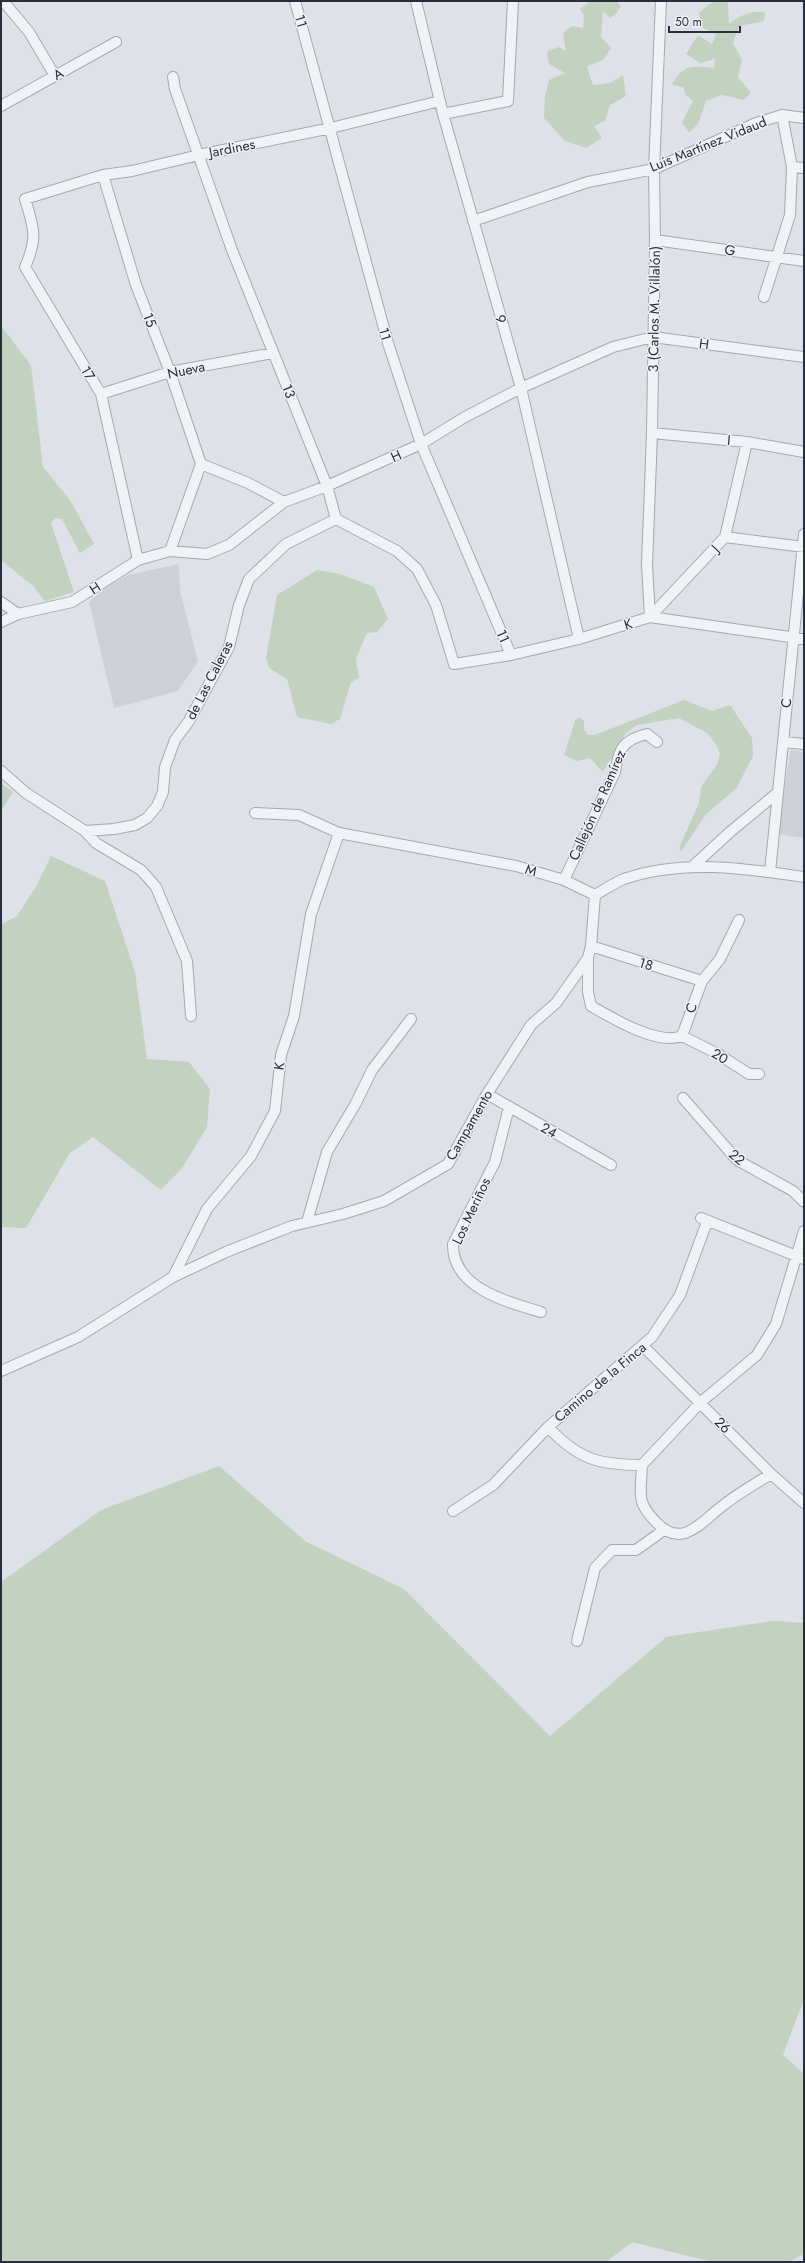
<svg xmlns="http://www.w3.org/2000/svg" width="805" height="2263" font-family="Jost,sans-serif">
	<style>
		.built { fill: #ccd0d9 }
		.green { fill: #c3d1c0 }
		.lines { fill: none; stroke-linecap: round; stroke-linejoin: round }
		.minor-casing { stroke: #a4a8b1; stroke-width: 12 }
		.minor { stroke: #f1f2f6; stroke-width: 10 }
		.labels { text-anchor: middle; dominant-baseline: central; stroke-width: 3; stroke-linejoin: round; paint-order: stroke }
		.street-label { font-size: 14px; fill: #282e3e; stroke: #eef0f5 }
	</style>
	<rect width="100%" height="100%" fill="#dee1e7"/>
	<path class="built" d="M179,564L180,591L198,661L178,691L114,708L89,602L107,587L128,575Z
		M791,750L804,752V838L776,834Z"/>
	<path class="green" d="M591,1H616L621,6L616,14L610,18L603,11L601,37L611,48L603,60L587,66L593,85L610,83L623,75L626,96L610,105L605,121L594,126L602,138L586,148L565,141L544,118L545,96L549,80L565,73L549,64L547,52L559,47L566,51L563,33L572,26L583,28L584,16L580,9Z
		M714,1H726L728,3L729,24C741,15 750,11 765,12L764,21L739,26L733,43L742,60L738,77L751,93L744,100L722,95L706,101L698,124L689,133L682,122L693,101L685,94L684,88L672,84C685,63 692,66 714,68L715,59L700,63L686,54L698,35L712,44L716,34L700,26L699,13Z
		M1,326L31,365L43,467L70,500L94,544L80,553L62,519L55,518L51,523L74,592L45,601L33,586L1,560Z
		M317,570L340,574L374,587L388,619L377,632L367,633L356,658L359,678L351,682L340,719L331,724L297,717L287,679L269,668L266,658L277,595Z
		M684,700L712,711L730,705L752,738L753,756L736,789L706,814L681,852L679,848L699,803L701,787L718,763L720,754L716,744L707,733L679,718L637,725L626,733L603,772L590,758L577,761L564,755L575,721L579,717L584,721V729L588,735H595Z
		M1,783L13,792L1,811Z
		M51,856L105,881L135,972L147,1059L189,1062L210,1089L207,1127L182,1168L161,1190L93,1137L70,1153L26,1228L1,1227V923L2,924L17,916L37,885Z
		M219,1466L305,1541L404,1589L550,1736L666,1637L773,1621L804,1623V1999L783,2055L804,2074V2254L789,2262H712L632,2242L606,2262H1V1582L101,1510Z"/>
	<g class="lines">
		<defs>
			<path id="minor" d="M3,1L29,32L55,76
				M295,1L388,343L421,444L511,655
				M416,1L443,114L521,388L579,639
				M173,77L175,89L232,250L327,486L336,519L397,551L417,569L436,605L454,664L511,655L579,639L650,617L804,639
				M1,106L116,42
				M443,114L508,101L513,1
				M792,167L804,168
				M103,175L136,285L170,372L201,464
				M473,221L588,182L654,169L756,123L782,115L804,118
				M655,240L804,261
				M764,297L790,215L792,167L782,115
				M101,394L170,372L273,353
				M652,433L747,442L804,452
				M725,537L747,442
				M170,551L201,464L248,483L284,502
				M138,560L101,394L25,267C38,238 34,228 25,199L103,175L132,171L199,155L331,128L440,101
				M1,602L18,614
				M650,617L647,565L652,433L655,240L654,169L661,1
				M650,617L725,537L804,547
				M1,622L18,614L72,602L138,560L170,551L207,554L229,545L284,502L327,486L421,444L465,417L521,388L613,347L653,337L804,357
				M783,742L804,744
				M1,771L26,793L85,831L114,829L135,825L147,818L157,806L163,792L165,767L175,740L189,721L229,647L239,605L249,579L286,544L336,519
				M255,813L299,815L339,833L516,866L564,880L595,895
				M85,831L96,843L141,870L156,887L187,961L191,1016
				M693,866L730,832L776,794
				M770,872L804,534
				M564,880L615,772C619,748 623,740 647,734L657,742
				M595,895C604,890 614,883 624,879C682,859 744,868 804,877
				M591,946L702,981
				M588,958V992L591,1006C612,1018 658,1046 682,1036
				M682,1036L702,981L720,959L739,920
				M682,1036L718,1054L749,1074H759
				M487,1094L611,1165
				M683,1098L737,1160L793,1191L804,1202
				M509,1107L495,1162L453,1244C452,1288 507,1302 541,1312
				M701,1218L804,1259
				M307,1222L327,1152L356,1103L372,1070L411,1019
				M173,1277L207,1209L251,1156L275,1111L281,1055L294,1016L311,914L339,833
				M643,1346L771,1474L804,1503
				M1,1371L78,1337L173,1277L226,1252L292,1226L343,1214L384,1201L448,1164L487,1094L531,1025L556,1003L588,958L591,946L595,895
				M548,1427C578,1459 598,1465 642,1465
				M771,1474C755,1484 739,1493 725,1504C712,1513 700,1528 685,1533C674,1536 665,1531 658,1524C635,1502 641,1494 642,1465L701,1402L757,1355L776,1324L804,1231
				M453,1511L493,1485L548,1427L652,1337L680,1295L707,1222
				M577,1641L595,1568L612,1550H636L664,1530"/>
		</defs>
		<use href="#minor" class="minor-casing"/>
		<use href="#minor" class="minor"/>
	</g>
	<g class="labels">
		<g class="street-label">
			<text transform="translate(301 21) rotate(74)">11</text>
			<text transform="translate(58 74) rotate(-29)">A</text>
			<text transform="translate(708 144) rotate(-22)">Luis Martínez Vidaud</text>
			<text transform="translate(232 148) rotate(-11)">Jardines</text>
			<text transform="translate(730 250) rotate(8)">G</text>
			<text transform="translate(654 309) rotate(-89)">3 (Carlos M. Villalón)</text>
			<text transform="translate(501 319) rotate(74)">9</text>
			<text transform="translate(150 320) rotate(69)">15</text>
			<text transform="translate(385 334) rotate(74)">11</text>
			<text transform="translate(704 344) rotate(7)">H</text>
			<text transform="translate(186 370) rotate(-12)">Nueva</text>
			<text transform="translate(88 373) rotate(59)">17</text>
			<text transform="translate(289 391) rotate(68)">13</text>
			<text transform="translate(729 440) rotate(5)">I</text>
			<text transform="translate(396 456) rotate(-24)">H</text>
			<text transform="translate(715 548) rotate(-47)">J</text>
			<text transform="translate(95 588) rotate(-33)">H</text>
			<text transform="translate(628 624) rotate(-17)">K</text>
			<text transform="translate(503 636) rotate(67)">11</text>
			<text transform="translate(209 680) rotate(-63)">de Las Caleras</text>
			<text transform="translate(786 703) rotate(-85)">C</text>
			<text transform="translate(597 805) rotate(-66)">Callejón de Ramírez</text>
			<text transform="translate(531 870) rotate(16)">M</text>
			<text transform="translate(646 964) rotate(17)">18</text>
			<text transform="translate(691 1008) rotate(-72)">C</text>
			<text transform="translate(720 1056) rotate(31)">20</text>
			<text transform="translate(279 1066) rotate(-83)">K</text>
			<text transform="translate(469 1125) rotate(-60)">Campamento</text>
			<text transform="translate(549 1130) rotate(29)">24</text>
			<text transform="translate(737 1157) rotate(40)">22</text>
			<text transform="translate(471 1211) rotate(-65)">Los Meriños</text>
			<text transform="translate(600 1382) rotate(-40)">Camino de la Finca</text>
			<text transform="translate(723 1425) rotate(46)">26</text>
		</g>
	</g>
	<rect width="805" height="2263" fill="none" stroke="#282e3e" stroke-width="4"/>
	<path d="M669 26v6h71v-6" fill="none" stroke="#282e3e" stroke-width="2"/>
	<text x="675" y="26" font-size="12" fill="#282e3e" stroke="#eef0f5" stroke-width="3" paint-order="stroke">50 m</text>
</svg>
